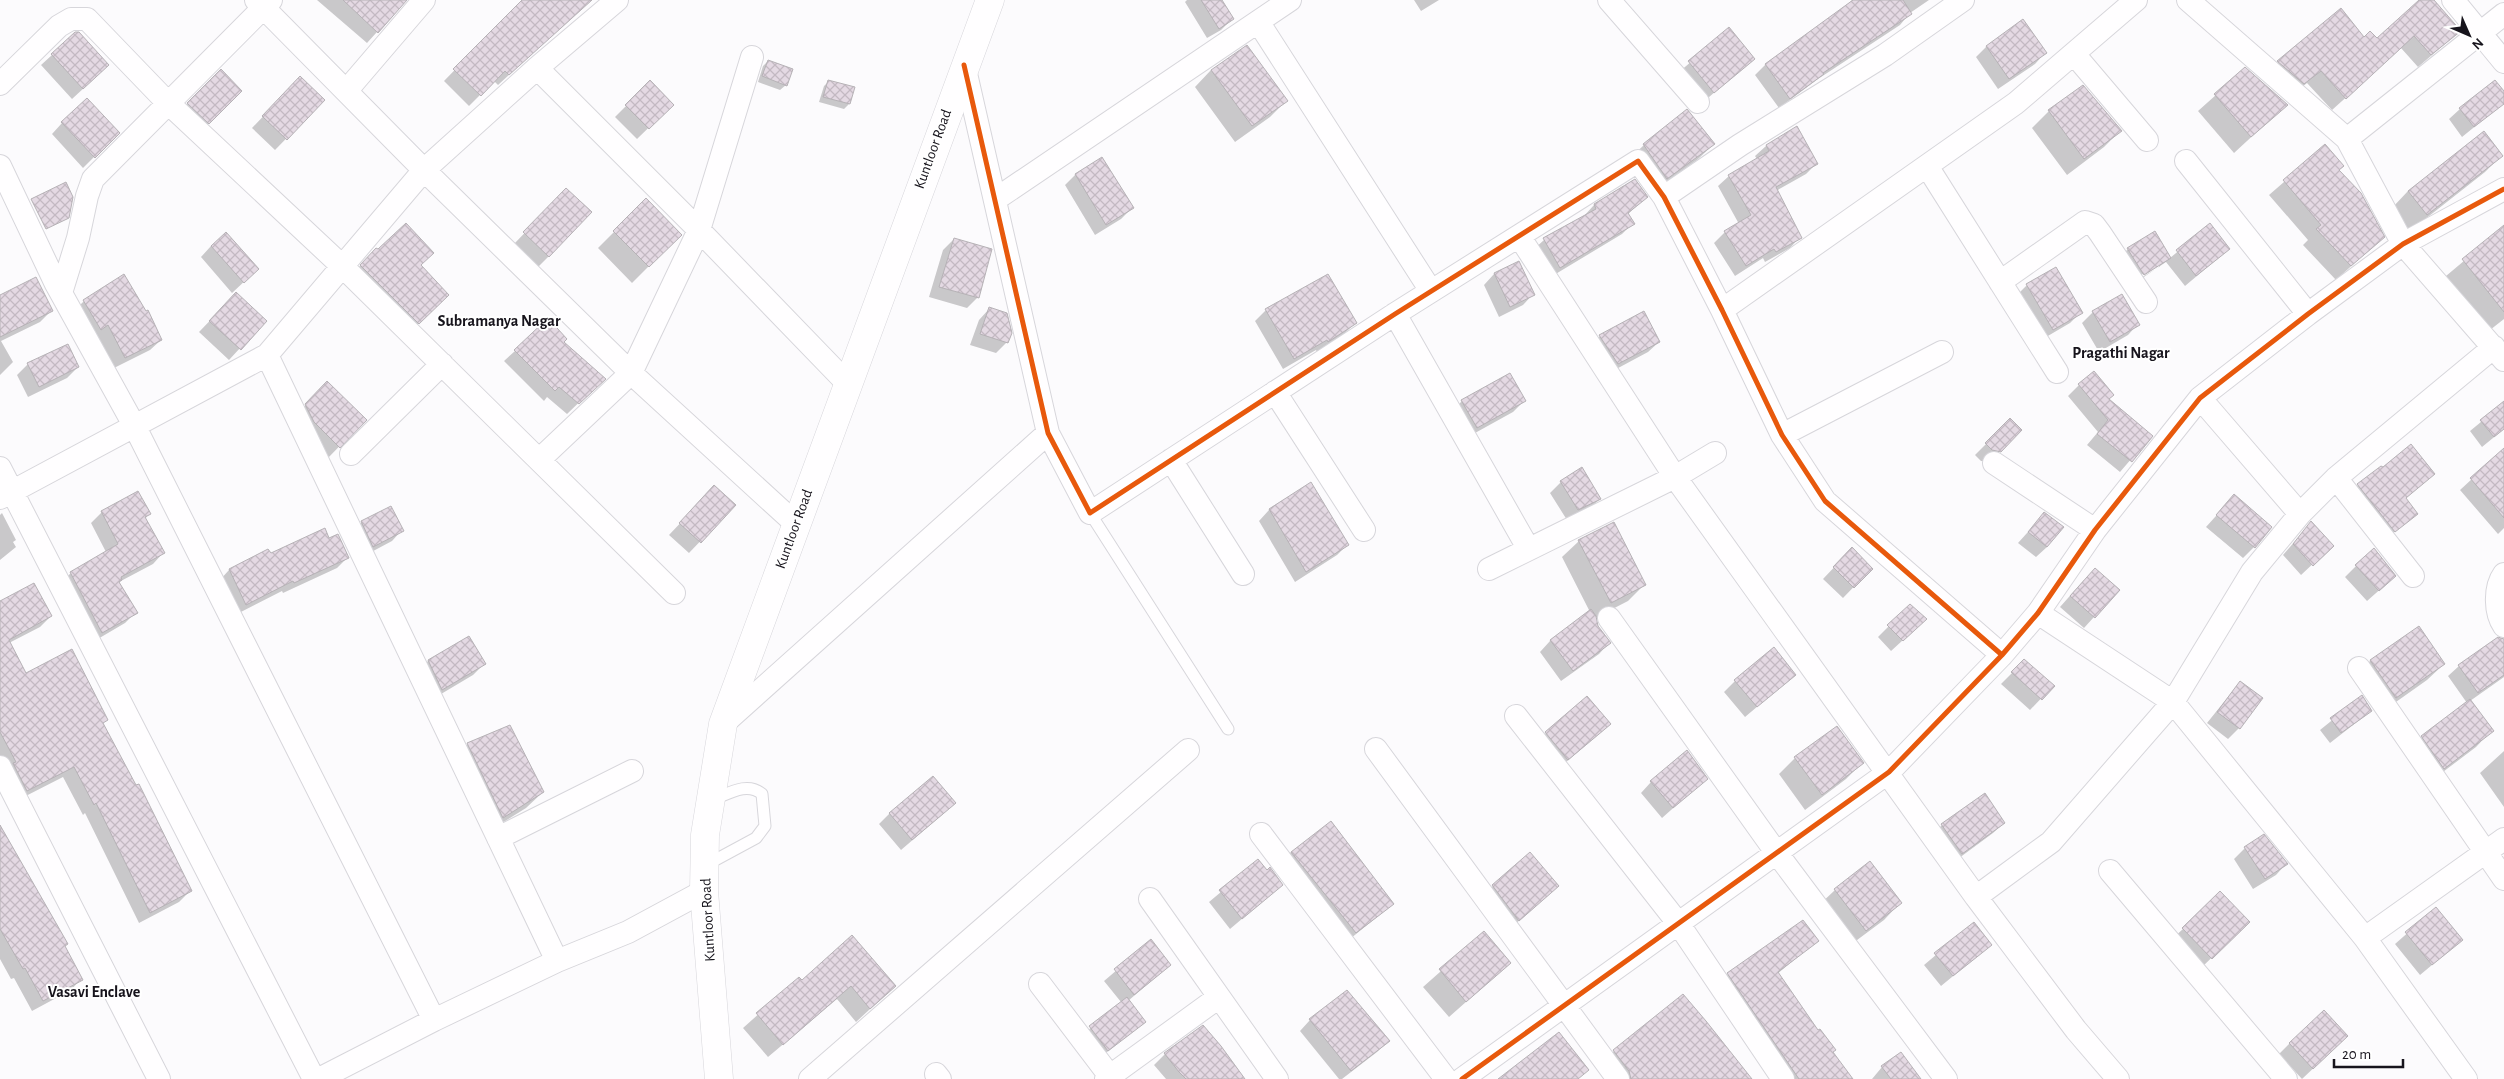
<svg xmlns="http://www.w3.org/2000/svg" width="2504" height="1079" font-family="'Alegreya Sans',sans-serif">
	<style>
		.shadow { fill: #0003; fill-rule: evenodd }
		.building { fill: url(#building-cross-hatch); stroke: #b6b2b6 }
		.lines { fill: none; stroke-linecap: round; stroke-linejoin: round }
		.lane-casing { stroke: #d7d6db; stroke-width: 13 }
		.street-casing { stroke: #d7d6db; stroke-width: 24 }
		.secondary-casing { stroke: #d7d6db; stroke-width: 29 }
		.lane { stroke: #fffeff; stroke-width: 11 }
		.street { stroke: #fffeff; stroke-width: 22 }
		.secondary { stroke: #fffeff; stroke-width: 28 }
		.cycleway-casing { stroke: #fff; stroke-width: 8 }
		.cycleway { stroke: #e8590c; stroke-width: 5 }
		.labels { text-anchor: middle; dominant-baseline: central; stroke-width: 4; stroke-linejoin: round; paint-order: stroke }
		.street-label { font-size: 15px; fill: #17141c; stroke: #fff }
		.neighbourhood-label { font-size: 16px; font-weight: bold; fill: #17141c; stroke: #fff }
	</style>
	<defs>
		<pattern id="building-cross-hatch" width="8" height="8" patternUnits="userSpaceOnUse" patternTransform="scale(1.25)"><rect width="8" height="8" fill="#e4d9e3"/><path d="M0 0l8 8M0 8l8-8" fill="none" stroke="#c3b9c2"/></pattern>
	</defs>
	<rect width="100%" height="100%" fill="#fcfbfd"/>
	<path class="shadow" d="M317,0H404L405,1L367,43Z
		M523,0H590L498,85L494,81L469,106L444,81Z
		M1187,0H1221L1232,19L1221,30L1207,38L1185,2Z
		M1414,0H1439L1421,11Z
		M1852,0H1929L1910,13L1900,25L1818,79L1779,108L1755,75L1766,64L1842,10Z
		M2421,0H2432L2460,31L2418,67L2401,48L2332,110L2307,83L2291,96L2266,74L2278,62L2364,39L2377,40Z
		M2023,21L2045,53L2035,64L1998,89L1976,57L1986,47Z
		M1729,29L1742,69L1702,103L1678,73Z
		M52,55L97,76L72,99L41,65Z
		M768,61L786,85L780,90L758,82L763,66Z
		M2245,69L2286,105L2234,153L2198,111Z
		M1211,70L1286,101L1270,117L1235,142L1195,87Z
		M221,71L240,91L198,134L177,114Z
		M829,81L853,88L849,104L844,109L819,102L824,86Z
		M650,82L672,105L637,139L615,117Z
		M2083,86L2120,131L2104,147L2067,175L2032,128L2049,111Z
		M290,88L324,100L275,150L252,128Z
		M2504,93V103L2462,137L2449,119L2460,109Z
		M62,123L118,133L83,168L52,134Z
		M1797,128L1816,164L1806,174L1776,191L1800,237L1790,248L1765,262L1763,258L1735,276L1714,243L1725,232L1739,224L1718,186L1729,176L1757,159L1755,156L1766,146Z
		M1714,144L1697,160L1650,194L1627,161L1644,145Z
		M2325,146L2338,170L2383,237L2336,280L2303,245L2308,240L2269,195Z
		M2501,156L2485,172L2410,231L2392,208L2408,191Z
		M1102,159L1132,208L1121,219L1095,235L1065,185L1075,175Z
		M1634,180L1646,197L1627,215L1633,223L1622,234L1549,278L1533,250L1544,240L1584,216L1594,205Z
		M566,190L549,256L538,267L514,244Z
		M646,200L680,235L632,283L598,248Z
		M2210,225L2229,249L2185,286L2166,262L2132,285L2117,260L2128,249L2170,258ZM2159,264V267L2139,279L2138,277Z
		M2502,229L2504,231V319L2490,330L2446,276Z
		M954,239L978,297L967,308L929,297L943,250Z
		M211,246L247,279L232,293L201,257Z
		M365,260L419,266L447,295L408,334L350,277Z
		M1518,263L1533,294L1523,305L1499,317L1484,285L1494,274Z
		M2056,268L2081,312L2070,323L2041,340L2016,296L2027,285Z
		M124,276L161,340L150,350L114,368L97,335L90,340L73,312L84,301Z
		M1294,294L1355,323L1344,334L1317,352L1316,350L1283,369L1255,321L1266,310Z
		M0,296L51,311L40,322L1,341L13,362L0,375Z
		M225,305L265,321L229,360L199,332Z
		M989,309L1007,342L996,353L970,345L979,320Z
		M2093,312L2138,324L2128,335L2099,352L2082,323Z
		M1644,313L1659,342L1648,352L1607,374L1589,347L1600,336Z
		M562,342L593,389L567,414L547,397L544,401L504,361L515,351Z
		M28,364L78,367L67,378L28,397L17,375Z
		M327,383L365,420L328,458L295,416Z
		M2079,385L2107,400L2151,436L2120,472L2087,445L2098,432L2068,396Z
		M1462,401H1524L1513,412L1466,438L1451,412Z
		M2504,403V429L2482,447L2470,431Z
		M2010,420L2021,430L1989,462L1981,461L1975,455Z
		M2498,455L2504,462V528L2498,534L2460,490Z
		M1581,469L1600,499L1589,509L1567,520L1550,493L1561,482Z
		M2434,474L2405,499L2416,514L2385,540L2349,494L2358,485Z
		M1311,484L1347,545L1337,555L1295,582L1259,521L1269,510Z
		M138,493L149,514L145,519L163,553L153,564L119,582L136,612L125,623L91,643L60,583L71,573L106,552L91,523L102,512Z
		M2234,496L2254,547L2243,558L2206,527Z
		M704,498L734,506L689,553L669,535Z
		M2,513L16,540L13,542L16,547L0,560V515Z
		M2044,514L2047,547L2036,557L2018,543Z
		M362,522L402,530L392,541L362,557L351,533Z
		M2311,523L2332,546L2301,575L2283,555Z
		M329,540L348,557L337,568L283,593L282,591L235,615L219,581L229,570L268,551L270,555Z
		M1579,541L1645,584L1628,601L1595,618L1597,626L1609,643L1599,654L1561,681L1540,652L1550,641L1590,612L1562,557Z
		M1841,560L1871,569L1843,598L1823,579Z
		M2356,566L2384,586L2367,601L2345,577Z
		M2084,580L2094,617L2084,628L2060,607Z
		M0,601L51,616L40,627L9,643L26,675L102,724L190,891L179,902L139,923L85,813L83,815L63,777L16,801L0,763Z
		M1910,605L1914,630L1891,651L1878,637Z
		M2419,628L2444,664L2427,680L2379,714L2354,678L2370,661Z
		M469,638L484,664L473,675L431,700L417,672L428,661Z
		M2504,644V677L2470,701L2492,730L2476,747L2427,784L2406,753L2422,737L2467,703L2448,676L2459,666Z
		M2024,661L2053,686L2030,710L2001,684Z
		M1795,675L1745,717L1724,692L1735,681Z
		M2240,682L2239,728L2228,739L2207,723Z
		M2361,697L2371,711L2330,743L2320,730Z
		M1610,724L1557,770L1535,744L1546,733Z
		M468,744L543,792L526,808L486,833L452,761Z
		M2504,751V807L2480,773Z
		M1795,758L1862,763L1846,779L1805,810L1779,774Z
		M1706,779L1662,818L1641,793L1651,782Z
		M890,813L943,814L901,850L879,824Z
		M2004,823L1993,833L1951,864L1931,836L1942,825Z
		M0,825L81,979L71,990L32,1011L14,978L11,979L0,959Z
		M2263,836L2286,864L2276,875L2253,889L2234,859L2245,848Z
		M1291,852L1393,904L1345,943L1281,863Z
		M1258,861L1282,885L1230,929L1209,902Z
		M1493,886H1558L1502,936L1476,902Z
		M1835,890L1900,903L1884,920L1849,946L1818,906Z
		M2436,908L2462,940L2420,975L2395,944Z
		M1974,923L1991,945L1941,986L1924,965Z
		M2183,929L2237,933L2200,969L2172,939Z
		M1484,933L1510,963L1449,1017L1423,987Z
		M1151,941L1170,965L1128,1001L1144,1022L1096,1061L1079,1038L1121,1002L1104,981Z
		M1817,941L1777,974L1847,1079H1781L1717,984L1728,974Z
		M799,978L802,982L895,986L856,1022L837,999L768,1057L743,1028Z
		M1310,1020L1388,1041L1377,1052L1342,1079H1339L1300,1031Z
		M2290,1043L2336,1047L2302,1079L2279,1054Z
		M1614,1051L1751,1079H1616L1603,1062Z
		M1165,1054L1243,1079H1166L1154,1065Z
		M1882,1067L1914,1079H1872Z"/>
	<path class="building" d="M343,0H407L378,33Z
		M522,0H592L509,75L505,71L481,96L453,69Z
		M1201,0H1222L1234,19L1219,29Z
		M1853,0H1903L1912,14L1823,73L1824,74L1790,99L1765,64Z
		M2419,0H2434L2461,31L2431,55L2414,36L2346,99L2321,71L2304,84L2277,61L2341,8L2364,37L2370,31L2377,38Z
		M2023,19L2047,53L2009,79L1986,46Z
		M1729,27L1755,59L1714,93L1688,61Z
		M75,32H79L109,65L83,89L51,54Z
		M1247,45L1288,101L1252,126L1211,70Z
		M768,60L793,69L787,86L762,76Z
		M2245,67L2288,105L2251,137L2214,94Z
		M221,69L242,91L209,124L187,103Z
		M300,76L325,100L287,140L262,116Z
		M650,80L674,105L649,129L625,105Z
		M828,80L855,87L850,104L823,97Z
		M2495,80L2504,91V104L2474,127L2459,108Z
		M2083,85L2122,131L2084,159L2048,110Z
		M87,98L120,133L95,158L61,122Z
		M1687,109L1715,144L1667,179L1643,144Z
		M1797,126L1818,164L1776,187L1802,238L1776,252L1774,249L1746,266L1724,231L1751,215L1728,175L1769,151L1766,145Z
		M2484,131L2503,156L2427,215L2408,191Z
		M2325,144L2344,166L2339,170L2361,193L2385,237L2351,266L2316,229L2321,225L2283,180Z
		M1102,157L1134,208L1106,225L1075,174Z
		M1635,179L1648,197L1628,213L1635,224L1560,268L1543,238L1596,209L1594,204Z
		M66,182L73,197L69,218L46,229L31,199Z
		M566,188L592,212L549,257L523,232Z
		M646,198L682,235L649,267L613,231Z
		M406,223L434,253L421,265L449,295L419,324L360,265L376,248L378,249Z
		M2210,223L2230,249L2196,276L2176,250Z
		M2504,225V312L2462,259Z
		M2155,231L2171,258L2144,275L2127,248Z
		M226,232L259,269L244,283L211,246Z
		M954,238L992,249L979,298L939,287Z
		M1519,261L1535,295L1510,307L1494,273Z
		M2056,267L2083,313L2053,330L2026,284Z
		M124,274L146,311L148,310L162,340L125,358L108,325L101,330L83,300Z
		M1328,274L1357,323L1328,342L1327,340L1294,359L1265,309Z
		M36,277L53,311L0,337V295Z
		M236,292L267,321L241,350L209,321Z
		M2122,294L2140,325L2110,342L2092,311Z
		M989,307L1007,313L1012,333L1008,343L980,334Z
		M1644,311L1660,342L1618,364L1599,335Z
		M548,318L567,339L564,342L606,379L579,404L559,387L555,391L514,350Z
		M68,344L79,367L39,387L27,363Z
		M2094,371L2114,395L2109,399L2153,436L2132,462L2097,434L2108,420L2078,384Z
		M1510,373L1526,401L1477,428L1461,400Z
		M327,381L367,420L340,448L314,422L305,404Z
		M2504,401V429L2494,437L2480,420Z
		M2010,418L2022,430L2001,452L1992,450L1985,443Z
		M2411,444L2435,474L2406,498L2418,514L2395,532L2357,484L2381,466L2383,467Z
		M2504,448V518L2470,478Z
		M1582,467L1601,499L1578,510L1560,481Z
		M1311,482L1349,545L1306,572L1269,509Z
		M714,485L736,505L701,543L679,523Z
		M138,491L151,514L145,517L165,553L121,577L122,580L119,582L138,613L102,633L70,572L118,544L101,511Z
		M2234,494L2272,527L2255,548L2216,515Z
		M391,506L404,531L373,547L361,521Z
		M2044,512L2064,527L2047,547L2028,532Z
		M2311,521L2334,546L2313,566L2293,544Z
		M1614,522L1646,585L1611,603L1578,540Z
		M325,528L329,538L338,534L349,558L294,583L293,581L246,605L229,569L268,549L271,553Z
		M1852,547L1873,569L1854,588L1833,567Z
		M2374,548L2396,576L2379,591L2355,565Z
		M2095,568L2120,590L2095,618L2070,596Z
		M34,583L52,616L9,640L26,673L72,649L108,720L103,723L136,785L139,784L192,891L150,913L96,803L94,805L74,767L27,791L13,763L16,762L0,732V601Z
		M1910,604L1927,619L1903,641L1887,625Z
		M1591,609L1596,616L1598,626L1611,643L1573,671L1550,640Z
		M2419,626L2445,664L2396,698L2370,660Z
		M469,636L486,664L442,690L428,660Z
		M2498,637L2504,639V675L2478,693L2458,665Z
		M1774,647L1796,675L1757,707L1734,680Z
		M2024,659L2055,686L2042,700L2011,672Z
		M2240,681L2263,698L2240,729L2217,712Z
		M2362,695L2372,711L2341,733L2330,718Z
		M1587,696L1611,724L1568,760L1545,732Z
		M2470,699L2494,731L2444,769L2421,736Z
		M510,725L544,792L503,818L467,743Z
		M1837,726L1864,763L1822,795L1794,757Z
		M1687,750L1708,779L1673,808L1650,781Z
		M933,776L956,803L912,840L889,813Z
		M1985,793L2005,823L1962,854L1941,824Z
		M1331,821L1394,904L1356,933L1291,852Z
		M0,825L68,944L65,946L83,980L43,1001L25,968L23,969L0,929Z
		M2264,834L2288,864L2265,879L2244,847Z
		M1530,852L1559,886L1519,921L1492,885Z
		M1258,859L1267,870L1270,867L1283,885L1242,919L1219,890Z
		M1870,861L1902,903L1866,931L1834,889Z
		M2220,891L2250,922L2212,959L2182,928Z
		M2436,907L2463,940L2432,965L2405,932Z
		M1803,920L1819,941L1778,972L1818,1030L1820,1029L1836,1050L1833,1052L1853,1079H1799L1727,973Z
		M1974,922L1992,945L1953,976L1934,953Z
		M1484,931L1511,963L1466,1002L1439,969Z
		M852,935L896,986L870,1009L851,986L783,1045L756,1013L799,977L802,980Z
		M1151,939L1171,965L1134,995L1114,969Z
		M1347,990L1390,1041L1351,1071L1309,1019Z
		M1683,994L1706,1021L1752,1079H1631L1629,1071L1613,1050Z
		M1127,997L1146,1022L1108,1051L1089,1026Z
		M2324,1010L2348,1036L2313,1069L2289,1043Z
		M1203,1025L1221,1046L1245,1079H1186L1179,1072L1164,1053Z
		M1559,1032L1589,1070L1578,1079H1498Z
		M1901,1052L1921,1079H1891L1881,1066Z"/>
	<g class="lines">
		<defs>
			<path id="lane" d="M1090,513L1228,729
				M706,865L756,838L765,826L762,794C747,781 728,794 712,800"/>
			<path id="street" d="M256,0L424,170L631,373L796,524
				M1609,0L1698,102
				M2188,0L2347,139L2403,244L2504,360
				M2453,0L2504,62
				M1259,23L1431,291
				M2074,54L2147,140
				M964,65L1048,433L1090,513L1395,314L1638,161L1664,197L1722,310L1782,435L1825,501L2002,655
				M537,68L699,230L847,383
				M0,84L59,26L71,19H87L167,102L342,266L674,593
				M347,90L424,0
				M2347,139L2504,14
				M2186,161L2308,314
				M0,166L56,284L135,427L434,1020
				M1927,166L2057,372
				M1664,197L1740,145L1885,55L1963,0
				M996,199L1290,0
				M1519,236L1675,477L1976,897L2076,1030L2118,1079
				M2000,282L2085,222L2094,225L2100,233L2146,302
				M61,293L78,238L87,196L93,179L271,0
				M1722,310L2016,103L2136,0
				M1395,314L1528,548
				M267,355L557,961
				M1275,392L1364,530
				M2200,398L2300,514L2336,478L2494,347
				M1782,435L1942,352
				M351,454L442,364
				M539,460L631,373L699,230L752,57
				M1171,460L1243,574
				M1994,463L2095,530
				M0,468L314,1079
				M2336,478L2413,576
				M0,498L267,355L424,170L537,68L617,0
				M1489,569L1675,477L1715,453
				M2504,574C2494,588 2495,613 2504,626
				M2038,613L2173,702L2365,938L2466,1079
				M1609,618L1776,852L1946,1079
				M2359,668L2504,879
				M1516,716L1678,923L1783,1079
				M723,724L1048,433
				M1376,749L1618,1079
				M0,767L159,1079
				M1261,834L1446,1079
				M498,838L632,771
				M2110,871L2286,1079
				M1976,897L2051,842L2173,702L2252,572L2300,514
				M1150,899L1277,1079
				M2365,938L2504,839
				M1040,984L1112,1079
				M936,1074L940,1079
				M319,1079L434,1020L557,961L628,932L704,891
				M810,1079L1188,750
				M1106,1079L1219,997
				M1462,1079L1889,772L2002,655L2038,613L2095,530L2200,398L2308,314L2403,244L2504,189"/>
			<path id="secondary" d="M719,1079L704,891L705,835L723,724L990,0"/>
		</defs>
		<use href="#lane" class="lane-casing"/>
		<use href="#street" class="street-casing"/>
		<use href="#secondary" class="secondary-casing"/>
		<use href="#lane" class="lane"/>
		<use href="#street" class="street"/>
		<use href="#secondary" class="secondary"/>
		<defs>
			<path id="cycleway" d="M964,65L1048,433L1090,513L1395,314L1638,161L1664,197L1722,310L1782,435L1825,501L2002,655
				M1462,1079L1889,772L2002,655L2038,613L2095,530L2200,398L2308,314L2403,244L2504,189"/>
		</defs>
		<use href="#cycleway" class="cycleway-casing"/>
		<use href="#cycleway" class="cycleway"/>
	</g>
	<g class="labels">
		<g class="street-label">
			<text transform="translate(933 149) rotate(-70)">Kuntloor Road</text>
			<text transform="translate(794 529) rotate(-70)">Kuntloor Road</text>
			<text transform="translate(708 920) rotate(-93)">Kuntloor Road</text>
		</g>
		<g class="neighbourhood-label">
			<text x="499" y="321">Subramanya Nagar</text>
			<text x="2121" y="353">Pragathi Nagar</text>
			<text x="94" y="992">Vasavi Enclave</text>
		</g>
	</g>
	<g transform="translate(2469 35) rotate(135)" stroke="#ffffff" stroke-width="4" paint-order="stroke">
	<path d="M0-4L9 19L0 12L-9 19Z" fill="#17141c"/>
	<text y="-8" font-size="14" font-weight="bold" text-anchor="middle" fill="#17141c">N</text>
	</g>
	<path d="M2334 1059v8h69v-8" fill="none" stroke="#17141c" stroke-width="2.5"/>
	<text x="2342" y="1059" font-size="15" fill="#17141c" stroke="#ffffff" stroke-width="4" paint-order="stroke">20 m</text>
</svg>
